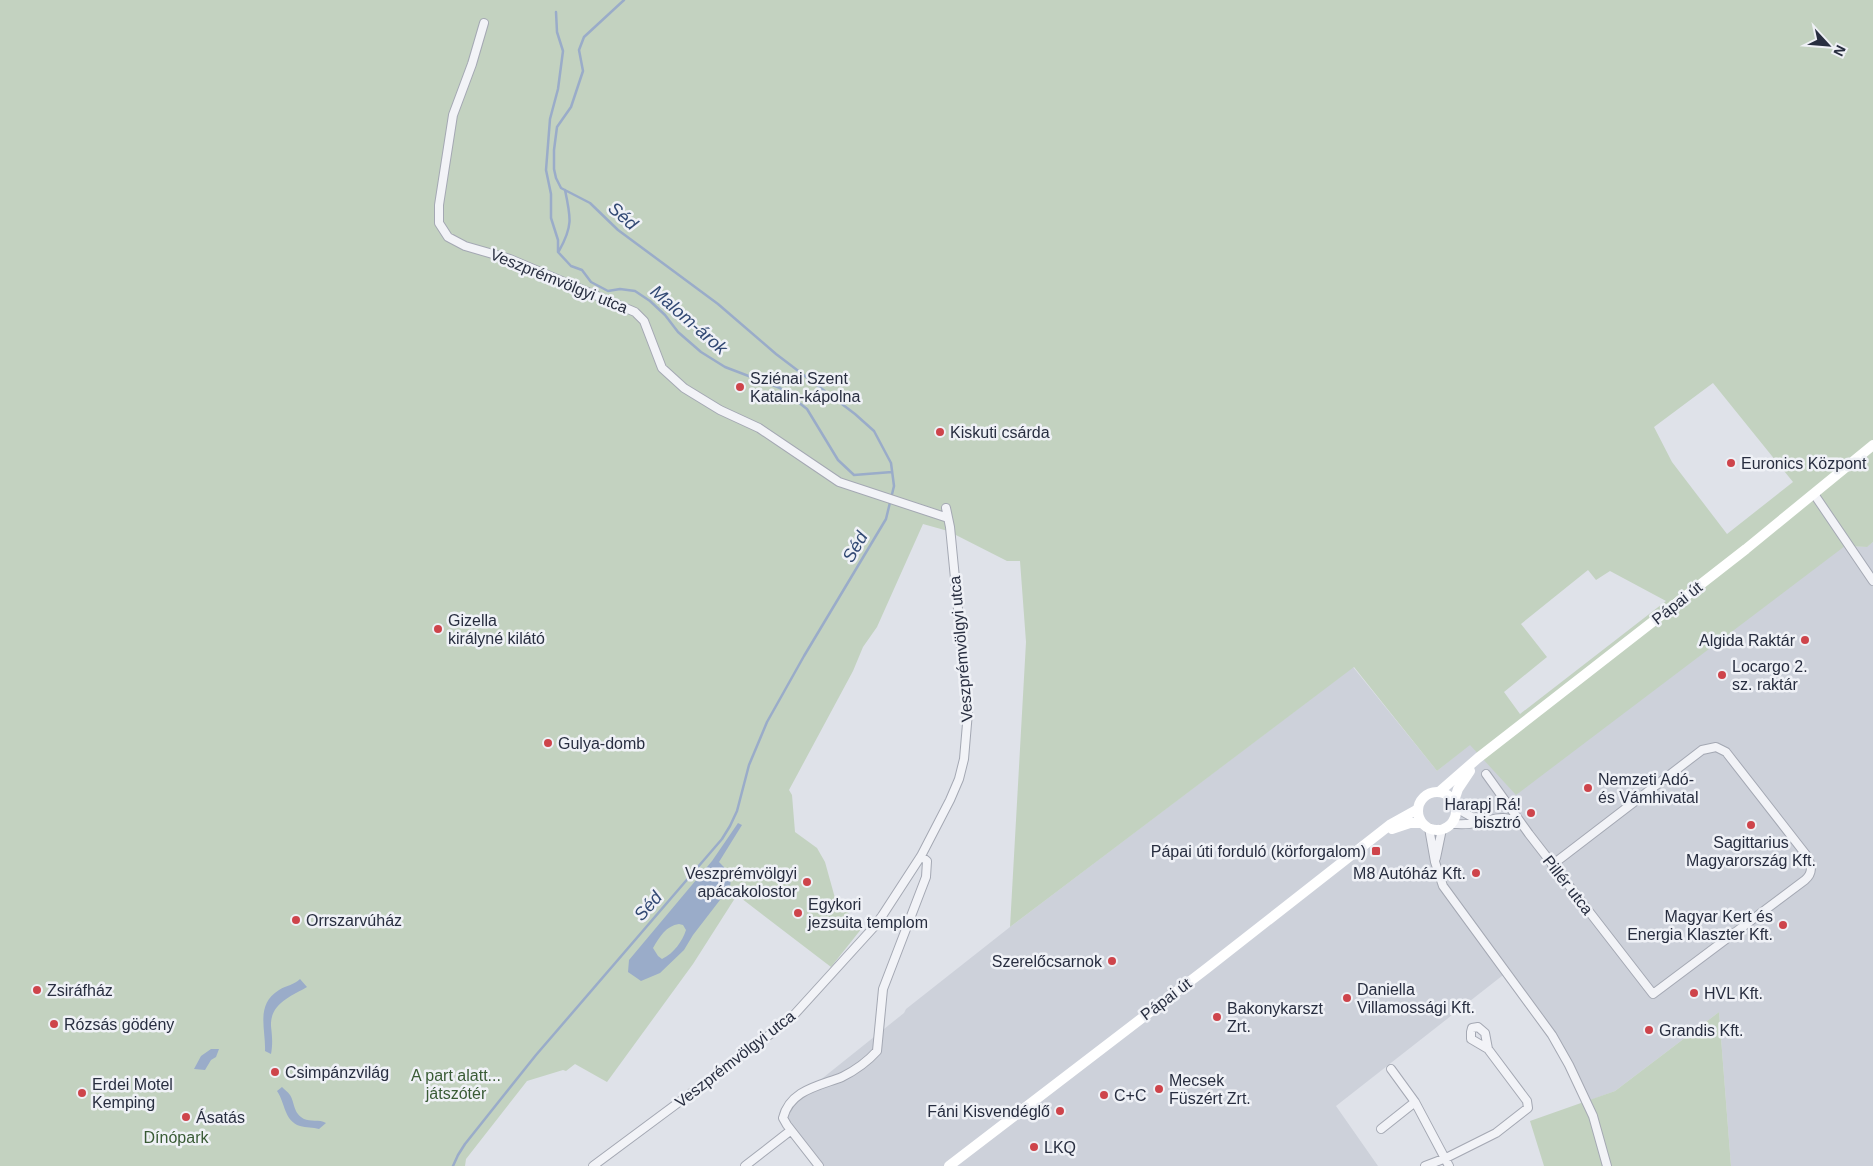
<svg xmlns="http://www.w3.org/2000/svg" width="1873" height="1166" font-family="Helvetica,sans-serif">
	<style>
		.built { fill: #cdd1da }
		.green { fill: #c3d2c0; fill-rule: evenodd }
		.water { fill: #9aacc9; fill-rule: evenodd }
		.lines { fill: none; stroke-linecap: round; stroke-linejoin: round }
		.stream { stroke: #9aacc9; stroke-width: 2.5 }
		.minor-casing { stroke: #a4a8b3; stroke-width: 10 }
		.minor { stroke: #f2f3f7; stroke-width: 8 }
		.secondary { stroke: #fff; stroke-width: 10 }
		.poi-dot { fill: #ce444b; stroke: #eff1f6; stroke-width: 2 }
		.labels { text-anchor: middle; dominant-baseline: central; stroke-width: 5; stroke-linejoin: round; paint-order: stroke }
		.street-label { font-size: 16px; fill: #282e40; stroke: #eff1f6 }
		.poi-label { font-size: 16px; fill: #282e40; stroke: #eff1f6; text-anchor: start }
		.park-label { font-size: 16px; fill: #395b35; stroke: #eff1f6 }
		.water-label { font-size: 18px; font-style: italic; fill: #324974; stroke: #eff1f6 }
	</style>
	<rect width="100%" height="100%" fill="#dfe2e9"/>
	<path class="built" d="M1873,542V1166H1731L1719,1012L1615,1091L1588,1101L1570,1064L1507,972L1336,1106L1378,1166H824L779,1113L904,1013L906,1009L1010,927L1353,667L1437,771L1470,744L1845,546L1866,547Z"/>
	<path class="green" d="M0,0H1873V542L1867,547L1845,546L1516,795L1470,745L1437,771L1354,667L1010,927L1026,642L1020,561H1007L948,531L923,524L877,627L863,647L853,671L789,790L792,795L795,832L817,848L825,862L835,898L862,928L831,967L737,895L693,964L607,1082L575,1064L566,1071L563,1070L527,1081L466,1159L465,1166H0ZM1713,383L1793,482L1727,534L1672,462L1654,427ZM1588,570L1596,580L1610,571L1666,601L1520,714L1504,692L1547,657L1521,624Z
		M1719,1012L1731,1166H1544L1530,1121L1615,1091Z"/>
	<path class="water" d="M738,823L742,825L719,862C727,870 732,875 730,887L693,935L684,950L660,973L641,981L628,972L629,960L712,861ZM679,924L683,925L686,930C682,942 674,953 662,959L658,956L653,948C660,936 666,926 679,924Z
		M300,979L307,987C292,996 270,1003 271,1026C272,1036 273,1043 271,1054L265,1051C266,1029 255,1005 279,990C287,985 294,985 300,979Z
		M211,1049H219L216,1057L211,1060L205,1070L194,1069L201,1056Z
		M282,1087C284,1089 288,1092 290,1095C295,1103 293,1113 304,1119C310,1122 319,1119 326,1123L319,1129C313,1127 306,1128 300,1126C284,1121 285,1102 277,1091Z"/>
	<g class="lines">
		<path class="stream" d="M556,12L557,32L563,51L558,89L550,119L546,170L551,194V218L558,240V252L571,266L582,270L591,282L608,291L620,289L635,291L650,301L665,315L678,332L701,352L725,367L780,388L807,409L838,460L854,475L892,472
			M559,251C573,226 571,218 565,190
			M453,1166L458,1155L465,1144L536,1055L722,839L730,826L737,811L749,765L767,722L804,656L886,519L894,486L891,463L874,431L855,414L776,354L718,304L618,230L590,203L561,188L556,178L554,169V150L557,127L571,107L583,71L579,50L584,37L624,0"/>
		<defs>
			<path id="minor" d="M484,23L472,64L453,115L439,205V223L448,237L465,246L510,259L635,312L644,321L662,368L684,388L720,410L759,428L839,482L948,518
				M1814,494L1873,581
				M1486,774L1529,834L1653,994L1805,880C1813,873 1812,866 1807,856L1726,752L1716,747L1702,750L1552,865
				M1456,808L1472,817L1486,818
				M1451,824C1459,824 1467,825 1475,823C1494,820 1502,813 1521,824
				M1429,828L1435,862L1443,886L1552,1035L1569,1065L1593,1116L1607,1166
				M1436,858L1442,829
				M1391,1069L1415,1102L1449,1166
				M1381,1129L1415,1102
				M593,1166L780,1027L793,1016L873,928L882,916L921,856L950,800L959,779L964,759L968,712L950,527L946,508
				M745,1166L790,1131
				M819,1166L787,1125L783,1118C790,1090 819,1086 842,1077C854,1071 868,1061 877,1051L883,989L926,877L927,861L921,856
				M1425,1166L1446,1158L1496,1133L1528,1108L1527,1101L1488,1049L1485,1033L1478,1027L1472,1028L1471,1032V1039L1488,1049"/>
		</defs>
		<use href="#minor" class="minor-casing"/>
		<use href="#minor" class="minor"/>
		<path class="secondary" d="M1439,792L1478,758L1746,549L1873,445
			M1418 811a19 19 0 1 1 38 0a19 19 0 1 1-38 0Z
			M1454,801L1458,789L1470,771
			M1392,829L1410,823H1422
			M949,1166L1206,969L1391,824L1418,809"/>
	</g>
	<g class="poi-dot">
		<circle cx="740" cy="387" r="5"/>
		<circle cx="940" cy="432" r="5"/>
		<circle cx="1731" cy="463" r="5"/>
		<circle cx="438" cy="629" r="5"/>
		<circle cx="1805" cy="640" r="5"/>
		<circle cx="1722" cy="675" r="5"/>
		<circle cx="548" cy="743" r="5"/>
		<circle cx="1588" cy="788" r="5"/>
		<circle cx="1531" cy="813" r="5"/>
		<circle cx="1751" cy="825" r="5"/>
		<rect x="1371" y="846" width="10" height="10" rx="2.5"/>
		<circle cx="1476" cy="873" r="5"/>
		<circle cx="807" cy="882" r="5"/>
		<circle cx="798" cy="913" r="5"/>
		<circle cx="296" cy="920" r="5"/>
		<circle cx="1783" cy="925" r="5"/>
		<circle cx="1112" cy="961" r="5"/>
		<circle cx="37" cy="990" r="5"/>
		<circle cx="1694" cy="993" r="5"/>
		<circle cx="1347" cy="998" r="5"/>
		<circle cx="1217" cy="1017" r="5"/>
		<circle cx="54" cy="1024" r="5"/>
		<circle cx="1649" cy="1030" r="5"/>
		<circle cx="275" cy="1072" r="5"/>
		<circle cx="1159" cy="1089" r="5"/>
		<circle cx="82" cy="1093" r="5"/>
		<circle cx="1104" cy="1095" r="5"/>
		<circle cx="1060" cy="1111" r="5"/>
		<circle cx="186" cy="1117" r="5"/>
		<circle cx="1034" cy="1147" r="5"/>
	</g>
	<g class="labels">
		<g class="street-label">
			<text transform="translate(559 281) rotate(22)">Veszprémvölgyi utca</text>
			<text transform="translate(1677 603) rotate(-38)">Pápai út</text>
			<text transform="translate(961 649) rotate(-95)">Veszprémvölgyi utca</text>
			<text transform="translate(1568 885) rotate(52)">Pillér utca</text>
			<text transform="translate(1166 999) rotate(-37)">Pápai út</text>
			<text transform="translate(735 1059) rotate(-38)">Veszprémvölgyi utca</text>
		</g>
		<g class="poi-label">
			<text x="750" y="378">Sziénai Szent<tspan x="750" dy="18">Katalin-kápolna</tspan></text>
			<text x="950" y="432">Kiskuti csárda</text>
			<text x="1741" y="463">Euronics Központ</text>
			<text x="448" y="620">Gizella<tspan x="448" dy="18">királyné kilátó</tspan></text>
			<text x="1795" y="640" text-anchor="end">Algida Raktár</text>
			<text x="1732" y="666">Locargo 2.<tspan x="1732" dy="18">sz. raktár</tspan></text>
			<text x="558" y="743">Gulya-domb</text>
			<text x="1598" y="779">Nemzeti Adó-<tspan x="1598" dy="18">és Vámhivatal</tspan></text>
			<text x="1521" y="804" text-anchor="end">Harapj Rá!<tspan x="1521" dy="18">bisztró</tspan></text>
			<text x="1751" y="842" text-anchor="middle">Sagittarius<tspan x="1751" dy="18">Magyarország Kft.</tspan></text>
			<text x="1366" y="851" text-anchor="end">Pápai úti forduló (körforgalom)</text>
			<text x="797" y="873" text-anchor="end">Veszprémvölgyi<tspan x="797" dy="18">apácakolostor</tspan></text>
			<text x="1466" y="873" text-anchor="end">M8 Autóház Kft.</text>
			<text x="808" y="904">Egykori<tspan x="808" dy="18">jezsuita templom</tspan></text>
			<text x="1773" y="916" text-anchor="end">Magyar Kert és<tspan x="1773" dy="18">Energia Klaszter Kft.</tspan></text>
			<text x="306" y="920">Orrszarvúház</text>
			<text x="1102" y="961" text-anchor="end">Szerelőcsarnok</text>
			<text x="1357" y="989">Daniella<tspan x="1357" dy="18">Villamossági Kft.</tspan></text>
			<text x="47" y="990">Zsiráfház</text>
			<text x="1704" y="993">HVL Kft.</text>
			<text x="1227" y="1008">Bakonykarszt<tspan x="1227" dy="18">Zrt.</tspan></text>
			<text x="64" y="1024">Rózsás gödény</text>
			<text x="1659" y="1030">Grandis Kft.</text>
			<text x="285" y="1072">Csimpánzvilág</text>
			<text x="1169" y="1080">Mecsek<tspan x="1169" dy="18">Füszért Zrt.</tspan></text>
			<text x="92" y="1084">Erdei Motel<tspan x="92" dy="18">Kemping</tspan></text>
			<text x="1114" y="1095">C+C</text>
			<text x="1050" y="1111" text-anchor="end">Fáni Kisvendéglő</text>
			<text x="196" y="1117">Ásatás</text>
			<text x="1044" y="1147">LKQ</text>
		</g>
		<g class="park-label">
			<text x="456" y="1075">A part alatt...<tspan x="456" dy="18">játszótér</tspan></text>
			<text x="176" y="1137">Dínópark</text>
		</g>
		<g class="water-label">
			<text transform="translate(623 216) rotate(41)">Séd</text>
			<text transform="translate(689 320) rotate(41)">Malom-árok</text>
			<text transform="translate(855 547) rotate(-60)">Séd</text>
			<text transform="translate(648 906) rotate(-49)">Séd</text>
		</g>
	</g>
	<g transform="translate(1828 45) rotate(116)" stroke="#eff1f6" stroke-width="4" paint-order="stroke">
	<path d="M0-4L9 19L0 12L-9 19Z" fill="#282e40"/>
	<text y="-8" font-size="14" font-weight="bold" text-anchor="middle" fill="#282e40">N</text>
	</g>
</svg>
